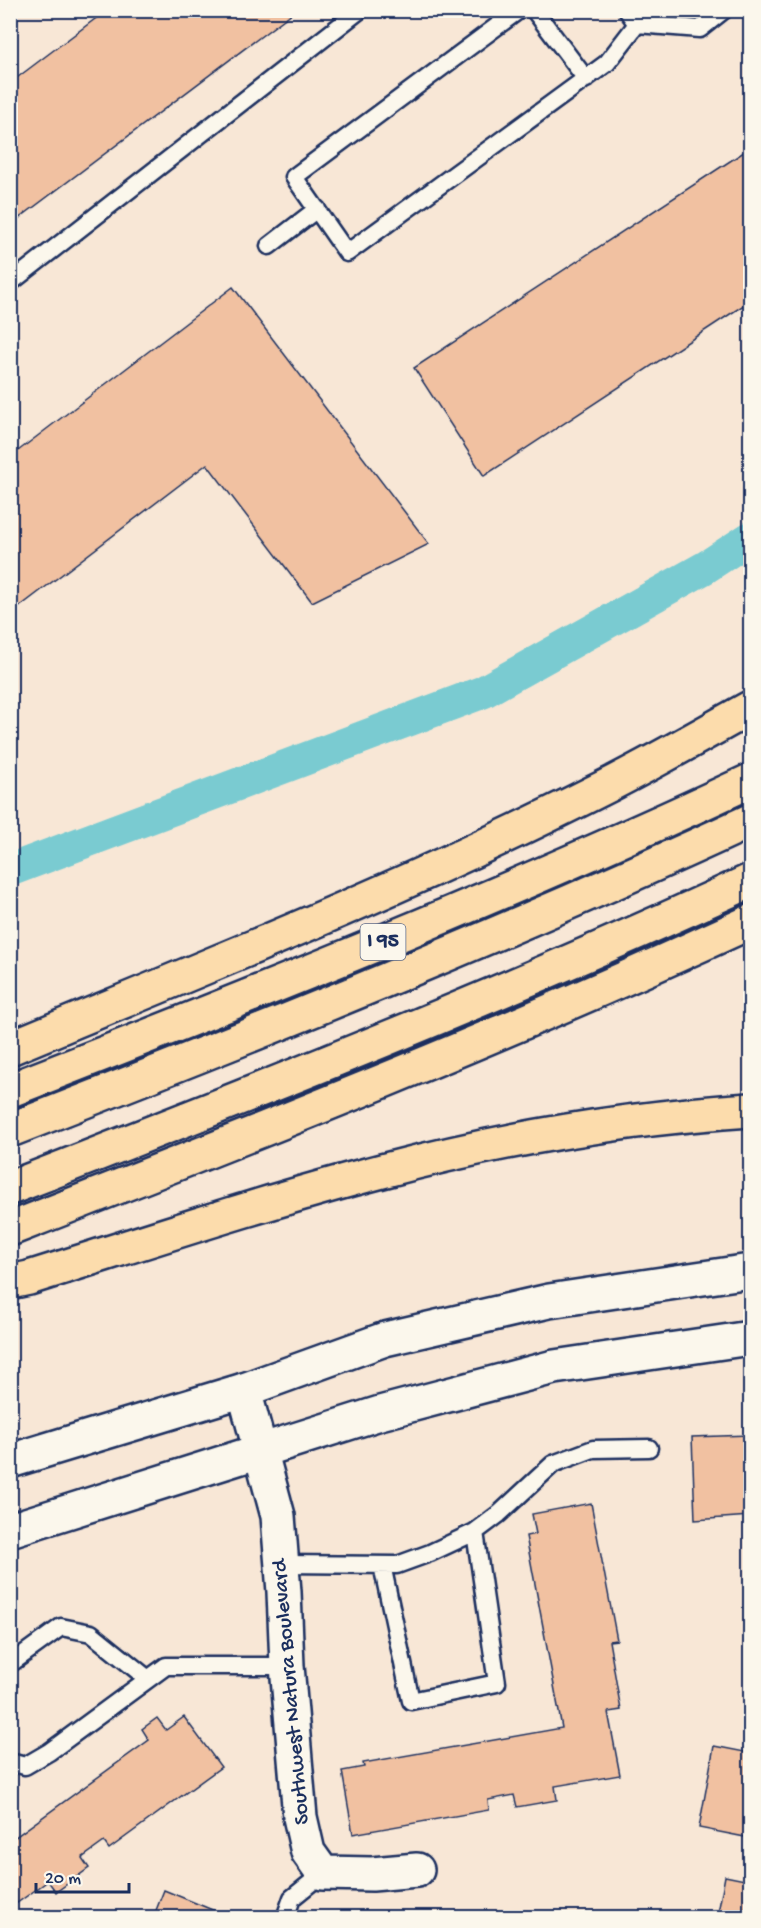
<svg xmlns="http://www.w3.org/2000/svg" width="761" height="1928" font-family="'Gochi Hand',sans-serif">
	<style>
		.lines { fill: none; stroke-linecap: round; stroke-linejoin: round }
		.canal { stroke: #7acbd1; stroke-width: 33 }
		.building { fill: #f1c1a1; stroke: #1b2f5e; stroke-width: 1.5 }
		.service-casing { stroke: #1b2f5e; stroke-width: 21 }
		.minor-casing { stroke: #1b2f5e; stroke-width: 38 }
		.tertiary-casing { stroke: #1b2f5e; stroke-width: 38 }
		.motorway-casing { stroke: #1b2f5e; stroke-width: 38 }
		.service { stroke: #fbf7ec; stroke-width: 16 }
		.minor { stroke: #fbf7ec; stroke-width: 33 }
		.tertiary { stroke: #fbf7ec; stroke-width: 33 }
		.motorway { stroke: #fcdcac; stroke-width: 33 }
		.labels { text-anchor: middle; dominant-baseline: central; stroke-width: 4.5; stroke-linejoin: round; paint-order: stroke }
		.shield { fill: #fbf7ec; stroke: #5e6b89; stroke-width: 1.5 }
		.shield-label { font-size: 21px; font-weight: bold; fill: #1b2f5e }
		.street-label { font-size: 22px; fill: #1b2f5e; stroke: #fbf7ec }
	</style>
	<rect width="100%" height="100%" fill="#f8e7d6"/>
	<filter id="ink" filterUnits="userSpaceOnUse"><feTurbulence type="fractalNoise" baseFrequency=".0167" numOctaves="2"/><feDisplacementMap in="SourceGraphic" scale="12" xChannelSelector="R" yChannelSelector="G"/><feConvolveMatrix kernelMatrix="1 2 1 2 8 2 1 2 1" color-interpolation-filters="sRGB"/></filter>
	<g filter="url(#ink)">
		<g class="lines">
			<path class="canal" d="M10,870L483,692L706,567L750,538"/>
		</g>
		<path class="building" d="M107,10H296L10,225V83Z
			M750,148V301L484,476L414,368Z
			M233,287L429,544L312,602L207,464L10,614V457Z
			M750,1435V1516L695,1520L692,1437Z
			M591,1503L617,1640L609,1641L621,1710L608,1712L620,1775L555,1786L557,1800L517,1807L514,1795L488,1800L489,1810L353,1834L342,1771L364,1767L363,1763L562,1728L526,1536L536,1534L532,1514Z
			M184,1717L221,1767L109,1849L104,1842L82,1858L89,1868L56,1892L48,1881L10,1908V1841L149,1740L142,1729L157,1718L166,1730Z
			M714,1746L750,1753V1838L699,1828Z
			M725,1876L750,1881V1918H717Z
			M164,1890L227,1916L226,1918H153Z"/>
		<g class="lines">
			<defs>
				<path id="service" d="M519,10L294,177L347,253L607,63L637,24
					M534,10L586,79
					M627,10L637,24L700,29L724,10
					M269,246L317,209
					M10,283L360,10
					M282,1564L397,1565L430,1553L475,1532L499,1514L553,1464L593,1449L649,1448
					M382,1565L411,1701L497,1683L475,1532
					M10,1664L61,1627L91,1633L148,1679
					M10,1762L25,1766L49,1752L166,1666H287
					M285,1918L292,1898L323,1873"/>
				<path id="minor" d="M244,1390L278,1516L284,1592L287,1666L300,1817L308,1852L323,1873L372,1874L417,1870"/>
				<path id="tertiary" d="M10,1461L244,1390L385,1339L549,1301L750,1271
					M10,1530L380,1413L554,1367L750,1338"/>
				<path id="motorway" d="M10,1048C207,966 405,888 595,792C648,766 699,736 750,708
					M10,1090C260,993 508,894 750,781
					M10,1130C260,1033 508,933 750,821
					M10,1188C259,1091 508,993 750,881
					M10,1229C259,1132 508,1034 750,922
					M10,1282L29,1278C147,1241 264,1202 382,1171C502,1139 627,1118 750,1110"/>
			</defs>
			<use href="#service" class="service-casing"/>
			<use href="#minor" class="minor-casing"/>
			<use href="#tertiary" class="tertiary-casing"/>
			<use href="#motorway" class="motorway-casing"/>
			<use href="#service" class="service"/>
			<use href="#minor" class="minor"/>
			<use href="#tertiary" class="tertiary"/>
			<use href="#motorway" class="motorway"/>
		</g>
	</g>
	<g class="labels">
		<rect class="shield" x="360.5" y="924" width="45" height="36" rx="4.5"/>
		<g class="shield-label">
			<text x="383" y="942">I 95</text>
		</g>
		<g class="street-label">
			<text transform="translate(292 1692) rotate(-95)">Southwest Natura Boulevard</text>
		</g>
	</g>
	<rect width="761" height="1928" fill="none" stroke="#fbf7ec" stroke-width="36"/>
	<rect x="18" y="18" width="725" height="1892" fill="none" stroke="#1b2f5e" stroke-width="2" filter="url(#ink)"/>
	<path d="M36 1883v9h93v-9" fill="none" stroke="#1b2f5e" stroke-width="3"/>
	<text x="45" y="1883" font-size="18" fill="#1b2f5e" stroke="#fbf7ec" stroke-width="4.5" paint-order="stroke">20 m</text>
</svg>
